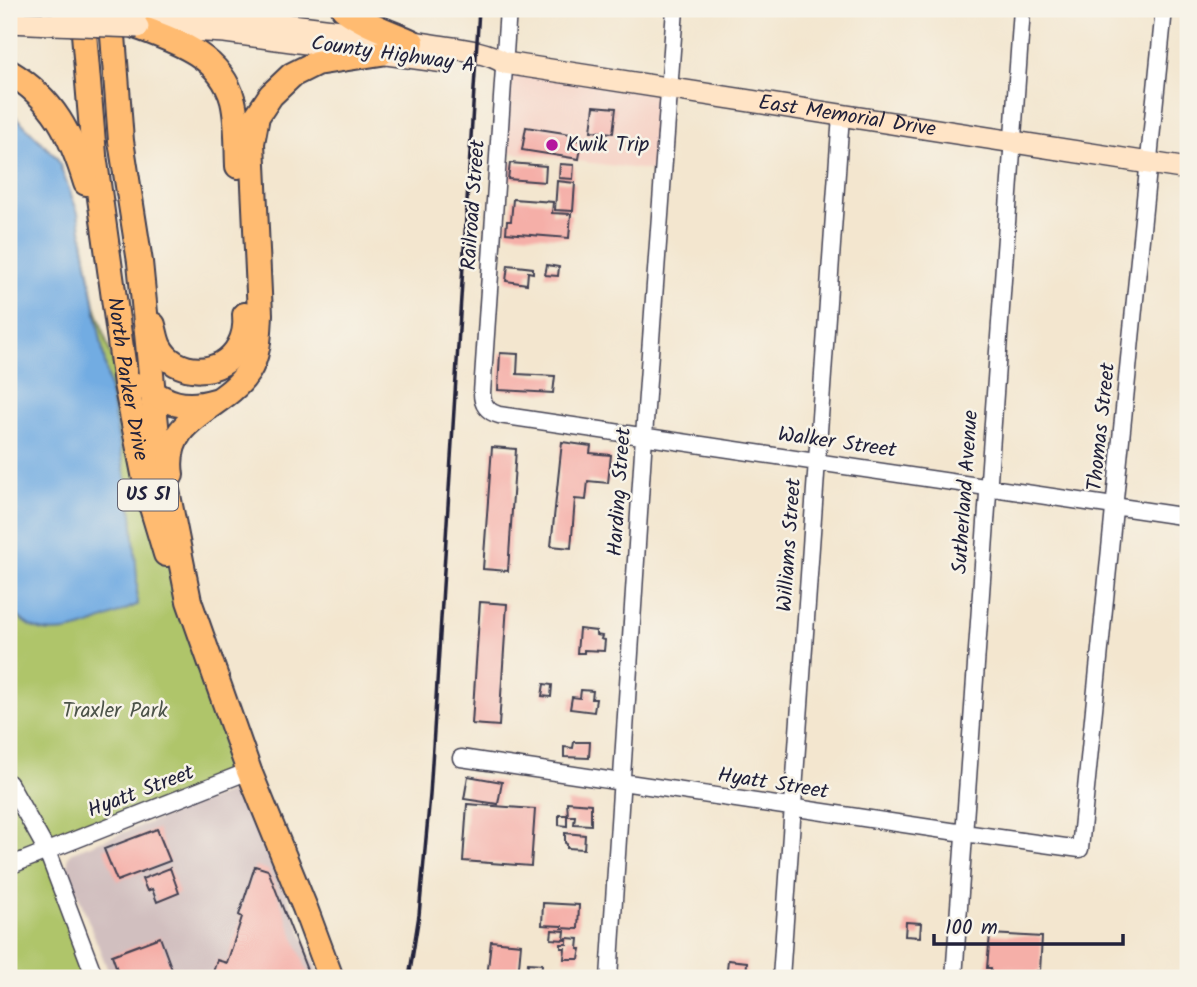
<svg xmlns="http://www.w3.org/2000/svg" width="1197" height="987" font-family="Kalam,sans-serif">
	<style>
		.built { fill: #f6d1c5 }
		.industrial { fill: #d1bfbf }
		.green { fill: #afc56a; stroke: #687452; stroke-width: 2 }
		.water { fill: #72ace2; stroke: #4a678e; stroke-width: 2 }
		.building { fill: #f5afa8 }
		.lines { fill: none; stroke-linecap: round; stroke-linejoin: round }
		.street-casing { stroke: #413f51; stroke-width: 19 }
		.secondary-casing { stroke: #413f51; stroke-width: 24 }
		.primary-casing { stroke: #413f51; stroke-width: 28 }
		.street { stroke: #fff; stroke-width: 16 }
		.secondary { stroke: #ffe4c6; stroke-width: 21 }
		.primary { stroke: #ffbb71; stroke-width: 24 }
		.rail { stroke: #22223b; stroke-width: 3.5 }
		.secondary-bridge-casing { stroke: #413f51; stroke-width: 24; stroke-linecap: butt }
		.secondary-bridge { stroke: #ffe4c6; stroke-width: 21 }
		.poi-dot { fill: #b5179e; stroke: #f7f3e8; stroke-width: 2.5 }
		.labels { text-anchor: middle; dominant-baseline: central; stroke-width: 5; stroke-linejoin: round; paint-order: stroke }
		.shield { fill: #f7f3e8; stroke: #62616f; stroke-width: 2 }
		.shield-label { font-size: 19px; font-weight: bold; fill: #22223b }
		.street-label { font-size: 21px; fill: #22223b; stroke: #f7f3e8 }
		.poi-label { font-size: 21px; fill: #22223b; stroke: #f7f3e8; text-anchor: start }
		.park-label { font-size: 21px; fill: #4c5349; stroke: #f7f3e8 }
	</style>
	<rect width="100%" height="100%" fill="#f7f3e8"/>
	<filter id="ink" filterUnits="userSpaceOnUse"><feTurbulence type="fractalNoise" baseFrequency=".0143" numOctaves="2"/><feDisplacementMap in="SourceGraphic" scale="14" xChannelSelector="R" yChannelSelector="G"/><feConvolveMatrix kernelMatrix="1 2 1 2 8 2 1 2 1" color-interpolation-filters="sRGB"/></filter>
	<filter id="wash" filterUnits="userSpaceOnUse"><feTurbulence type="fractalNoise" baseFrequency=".00686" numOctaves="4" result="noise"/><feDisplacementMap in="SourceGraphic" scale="28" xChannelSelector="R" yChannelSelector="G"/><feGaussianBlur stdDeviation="1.57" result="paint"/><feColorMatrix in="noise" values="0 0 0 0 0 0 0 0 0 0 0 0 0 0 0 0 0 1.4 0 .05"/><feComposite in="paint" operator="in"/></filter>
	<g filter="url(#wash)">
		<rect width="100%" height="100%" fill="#f3e6cf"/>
		<path class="built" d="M505,63L669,89L663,172L499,151Z"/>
		<path class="industrial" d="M236,790H242L246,793L320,978H111L68,869V857L72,852Z"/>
		<path class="green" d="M9,110L57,158L78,213L95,305L135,433L249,771L48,851L95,978H9Z"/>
		<path class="water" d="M9,110L57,158L78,213L132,514L137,577V605C103,619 48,651 18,616C14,612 11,609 9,603Z"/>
		<g id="blocks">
			<path class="building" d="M594,106L616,108L613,133L591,131Z
				M526,127L571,134L570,139L582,141L579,159L522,150Z
				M510,163L546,166L545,182L508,179Z
				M560,164L574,165L573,179L559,178Z
				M557,181L575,183L573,211L555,210Z
				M513,199L553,202L552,213L571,214L569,238L506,233L507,221H511Z
				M508,265L533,268V273L528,272L527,284L506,281Z
				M547,265L559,267L558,276L545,275Z
				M500,353L518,354L517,374L555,376L553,393L498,390Z
				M562,442L591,446L590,453L611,455L608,483L588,481L586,500L575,499L571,548L551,546Z
				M492,447L516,449L508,571L483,569Z
				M480,602L507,604L499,726L472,724Z
				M579,629L596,631V635L602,636L601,639L605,640L604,651L584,650V653H577Z
				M544,684L552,685L551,697L542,696Z
				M581,690L593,691L592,699H596L594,712L570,709L572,697L580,698Z
				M574,742H590L589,758L564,757V747L573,748Z
				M468,776L502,782L498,804L464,799Z
				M567,802L591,804V825L574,824L575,816H568Z
				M467,804L535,809L531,866L463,861Z
				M559,815H567V826L559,825Z
				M157,829L170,861L117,881L104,849Z
				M565,833L585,835L584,849L567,848V844L565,843Z
				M255,866L268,870L310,978H215L213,972L217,960L227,963L242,917L239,915Z
				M170,868L179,893L157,902L152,889L147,891L142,879Z
				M543,903L579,905L578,929L562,928V926L542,925Z
				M906,922L921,923L920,937L905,936Z
				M552,930L565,931L564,940L551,939Z
				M990,934L1042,937L1040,971H1037L1036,978H990L991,968H987Z
				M160,937L175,978H120L112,955Z
				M567,938L579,939L578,949H581L579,959H564L565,948H561V944H567Z
				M491,941L521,944L518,978H487Z
				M728,960L747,962L746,978H726Z
				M528,963L542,964L541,978H526Z"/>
		</g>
	</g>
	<g filter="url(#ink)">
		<use href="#blocks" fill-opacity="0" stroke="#413f51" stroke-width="2"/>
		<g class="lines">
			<defs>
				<path id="street" d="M508,9L482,393C482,404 487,412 499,415L1188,517
					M461,758L964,833L1080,849L1164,9
					M9,783L47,851L95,978
					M9,866L249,771
					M609,978L644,436L675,9
					M781,978L841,115
					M954,978L1022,9"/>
				<g id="secondary">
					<path id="s1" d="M138,12C235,17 332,28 427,44C453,49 482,49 505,63L1188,169"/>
					<path d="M9,22L53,24"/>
					<path d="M150,28L225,32L445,62"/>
				</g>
				<g id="primary">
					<path id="s2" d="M82,9L94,155L126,384L148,494L166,554"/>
					<path d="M111,9L121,141L140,262L158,445L189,601L249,771L305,908L331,978"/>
					<path d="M344,9C364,24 389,32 412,42"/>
					<path d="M138,27C176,41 221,56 233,101C238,122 237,145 238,166"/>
					<path d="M9,72C54,99 71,134 86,183"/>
					<path d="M153,325C155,332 156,340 159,346C175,378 223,377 239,346C244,337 246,325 245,315"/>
					<path d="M142,385C167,404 185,410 215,401"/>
					<path d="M171,475C162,415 223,411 248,372C259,355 259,333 260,314L252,143L257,116L271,95L292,75L316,63L381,53"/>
				</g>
			</defs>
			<use href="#street" class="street-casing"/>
			<use href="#secondary" class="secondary-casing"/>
			<use href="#primary" class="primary-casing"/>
			<use href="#street" class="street"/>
			<use href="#secondary" class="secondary"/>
			<use href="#primary" class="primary"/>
			<path class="rail" d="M409,978L419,915L430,795L479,9"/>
			<defs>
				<path id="secondary-bridge" d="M69,9L138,12
					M53,24L138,27"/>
			</defs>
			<use href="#secondary-bridge" class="secondary-bridge-casing"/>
			<use href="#secondary-bridge" class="secondary-bridge"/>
		</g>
	</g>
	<circle class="poi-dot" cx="552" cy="145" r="7"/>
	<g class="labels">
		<rect class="shield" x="118" y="479.5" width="60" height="31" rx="5"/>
		<g class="shield-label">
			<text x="148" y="495">US 51</text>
		</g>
		<g class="street-label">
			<text transform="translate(393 55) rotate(8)">County Highway A</text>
			<text stroke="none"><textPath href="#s1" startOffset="718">East Memorial Drive</textPath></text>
			<text transform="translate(474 205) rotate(-86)">Railroad Street</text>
			<text stroke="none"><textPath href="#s2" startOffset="373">North Parker Drive</textPath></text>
			<text transform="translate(1102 427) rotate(-84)">Thomas Street</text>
			<text transform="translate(837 443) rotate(8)">Walker Street</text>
			<text transform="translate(620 492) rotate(-86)">Harding Street</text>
			<text transform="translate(966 492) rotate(-86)">Sutherland Avenue</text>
			<text transform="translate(790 545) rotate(-86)">Williams Street</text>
			<text transform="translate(773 784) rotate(9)">Hyatt Street</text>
			<text transform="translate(141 792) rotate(-21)">Hyatt Street</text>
		</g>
		<g class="poi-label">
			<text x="566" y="145">Kwik Trip</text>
		</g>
		<g class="park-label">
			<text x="115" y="711">Traxler Park</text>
		</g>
	</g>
	<rect width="1197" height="987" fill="none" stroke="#f7f3e8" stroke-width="35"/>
	<path d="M934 934v10h189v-10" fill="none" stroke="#22223b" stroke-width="3.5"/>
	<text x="945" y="934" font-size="21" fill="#22223b" stroke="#f7f3e8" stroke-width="5" paint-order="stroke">100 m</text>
</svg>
